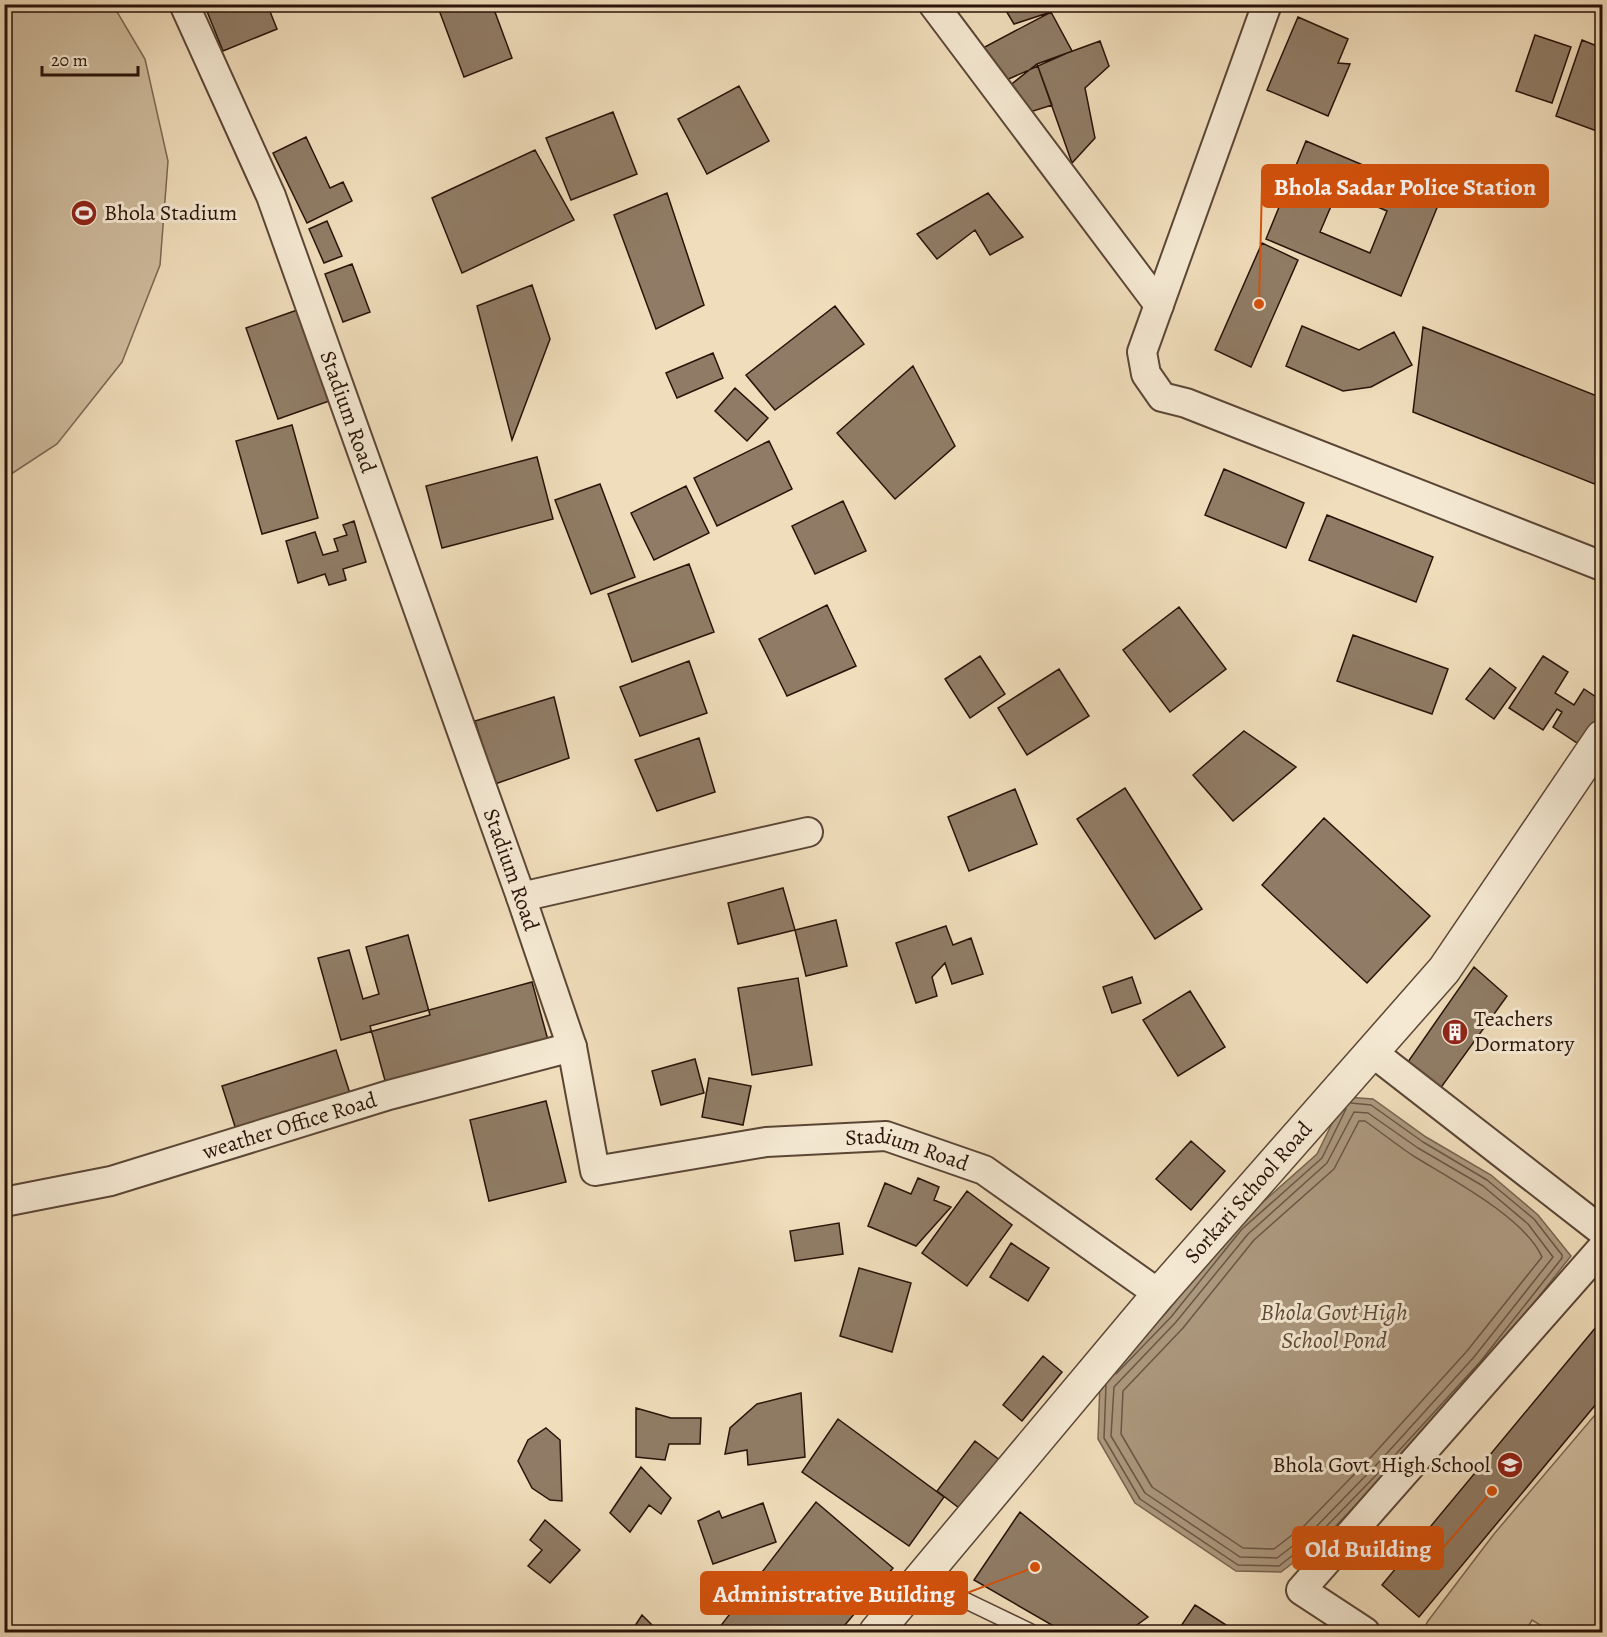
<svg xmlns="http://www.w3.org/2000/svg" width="1607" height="1637" font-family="Alegreya,serif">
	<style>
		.green { fill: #cebb9d; stroke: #7c6753; stroke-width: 1.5 }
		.water { fill: #ac987e; stroke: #78634f; stroke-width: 1.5 }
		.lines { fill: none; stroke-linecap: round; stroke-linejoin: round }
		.shore { stroke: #6a5644; stroke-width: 1.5 }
		.building { fill: #907c66; stroke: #291309; stroke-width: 1.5; fill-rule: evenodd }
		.service-casing { stroke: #5b4636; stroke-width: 18 }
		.minor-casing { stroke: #5b4636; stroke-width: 32 }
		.tertiary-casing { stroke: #5b4636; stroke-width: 36 }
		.service { stroke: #f5e9d3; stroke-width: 15 }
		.minor { stroke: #f5e9d3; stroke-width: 28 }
		.tertiary { stroke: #f5e9d3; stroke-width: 33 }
		.labels { text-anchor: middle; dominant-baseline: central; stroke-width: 6; stroke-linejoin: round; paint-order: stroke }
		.poi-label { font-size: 22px; fill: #291309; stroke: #f5e9d3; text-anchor: start }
		.street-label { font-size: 22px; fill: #291309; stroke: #f5e9d3 }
		.water-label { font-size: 24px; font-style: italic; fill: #5d4838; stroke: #f5e9d3 }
		.leader { fill: none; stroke: #d5520c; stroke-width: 2 }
		.callout-dot { fill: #d5520c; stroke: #f5e9d3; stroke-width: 2 }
		.callout { fill: #d5520c; stroke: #d5520c; stroke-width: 2 }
		.callout-label { font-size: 24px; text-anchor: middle; font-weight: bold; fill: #fff }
	</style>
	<rect width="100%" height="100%" fill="#f0ddbb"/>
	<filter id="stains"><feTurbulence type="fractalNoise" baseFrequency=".00333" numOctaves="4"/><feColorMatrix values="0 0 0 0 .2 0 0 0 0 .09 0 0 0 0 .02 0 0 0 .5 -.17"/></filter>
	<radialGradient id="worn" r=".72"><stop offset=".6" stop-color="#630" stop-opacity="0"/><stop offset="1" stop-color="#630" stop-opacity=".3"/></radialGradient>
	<path class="green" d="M5,4L113,5L145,59L168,161L160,265L122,362L57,444L5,478Z
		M1600,1409L1602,1411V1632H1552L1532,1620L1525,1632H1422L1428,1621L1494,1534Z"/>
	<path class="water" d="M1345,1097L1373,1099L1426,1137L1491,1175L1538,1215L1571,1256L1484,1366L1389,1471L1320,1542L1281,1572L1236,1571L1135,1503L1098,1439L1100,1381L1166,1313L1238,1224L1317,1154Z"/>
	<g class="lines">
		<path class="shore" d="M1354,1112L1368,1113L1418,1148L1483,1186L1528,1224L1553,1257L1474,1357L1379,1462L1311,1532L1277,1558L1240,1557L1145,1493L1111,1436L1114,1387L1176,1322L1248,1234L1327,1163Z
			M1359,1121H1365C1382,1133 1398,1146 1415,1157C1451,1179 1525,1218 1542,1257L1467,1351L1372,1456L1305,1525L1274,1549L1243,1548L1152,1487L1121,1434L1123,1391L1183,1328L1254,1240L1334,1169Z
			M1116,1374L1171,1317L1242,1229L1322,1158L1346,1109
			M1106,1385L1104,1438L1140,1499L1238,1565L1279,1566L1316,1537L1384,1467L1480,1362L1562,1258V1255L1534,1219L1487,1180L1423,1142L1371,1105L1351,1103"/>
	</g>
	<path class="building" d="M204,4H267L277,29L223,51Z
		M454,4H492L512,58L464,77L439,10Z
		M1002,4H1049L1051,12L1014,24Z
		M1051,12L1072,51L1004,81L981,49Z
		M1298,17L1348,39L1338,63L1350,64L1328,116L1267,90Z
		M1535,35L1571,47L1552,103L1516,91Z
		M1582,40L1602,48V133L1556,116Z
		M1100,41L1109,66L1085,88L1095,138L1072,163L1037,64Z
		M1037,64L1052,105L1024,114L1004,90Z
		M739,86L769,141L707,174L678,119Z
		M613,112L637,174L571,200L546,138Z
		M306,137L330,188L343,182L352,201L307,223L273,153Z
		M1306,141L1441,198L1401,296L1266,239ZM1338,190L1387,211L1370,253L1320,232Z
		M535,150L574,220L462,273L432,198Z
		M667,193L704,305L656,329L614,215Z
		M988,193L1023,237L990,255L975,230L937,259L917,234Z
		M327,221L342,256L324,263L309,229Z
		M1262,243L1298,260L1251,367L1215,350Z
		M352,264L370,312L343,322L325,274Z
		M532,285L550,339L512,440L477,306Z
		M835,306L864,344L775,410L746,375Z
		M300,309L332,400L278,419L246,328Z
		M1302,326L1359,350L1394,332L1412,365L1371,387L1343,391L1286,366Z
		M1423,327L1602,398V487L1413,412Z
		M713,353L723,378L677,398L666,373Z
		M913,366L955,446L895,499L837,433Z
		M735,388L768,418L747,441L715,411Z
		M292,425L318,518L262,534L236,441Z
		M769,441L792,489L717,526L694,478Z
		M537,457L553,519L442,548L426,486Z
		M1224,469L1304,503L1286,548L1205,515Z
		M600,484L635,577L591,594L555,500Z
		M686,486L709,533L654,560L631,513Z
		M843,501L866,551L815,574L792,526Z
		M1327,515L1433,557L1416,602L1309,560Z
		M354,521L366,562L343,569L346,580L329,585L325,574L298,583L286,541L315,532L323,555L338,551L334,539L347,535L343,525Z
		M689,564L714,632L632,662L608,594Z
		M827,605L856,666L787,696L759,639Z
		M1179,607L1226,669L1170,712L1123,650Z
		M1353,635L1448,669L1432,714L1337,681Z
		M980,656L1005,694L970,718L945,679Z
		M1543,656L1568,672L1555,693L1574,705L1584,689L1602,701V710L1580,745L1553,727L1562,712L1557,709L1543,730L1509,708Z
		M689,661L707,713L640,736L620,687Z
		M1490,668L1516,688L1494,719L1466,699Z
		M1059,669L1089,716L1027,755L998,708Z
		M554,697L569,758L495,784L475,721Z
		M1244,731L1296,767L1233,821L1193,775Z
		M699,738L715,792L657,811L635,760Z
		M1125,788L1202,909L1155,939L1077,819Z
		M1015,789L1037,844L969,871L948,817Z
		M1324,818L1430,916L1367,983L1262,885Z
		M783,888L795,930L738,944L728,903Z
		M836,920L847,966L806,976L795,930Z
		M946,926L953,945L971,938L983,974L952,984L945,963L932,977L937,996L916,1003L896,943Z
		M408,935L430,1015L341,1040L318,958L349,950L363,999L379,994L366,947Z
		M1474,967L1507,996L1437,1093L1403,1069Z
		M1132,977L1141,1003L1112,1013L1103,987Z
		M798,978L812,1065L752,1075L738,988Z
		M532,982L551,1051L389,1095L370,1026Z
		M1190,991L1225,1047L1178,1076L1143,1020Z
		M336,1050L354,1106L240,1142L222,1086Z
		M695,1059L704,1093L661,1105L652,1071Z
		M709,1078L751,1086L743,1125L702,1117Z
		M546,1101L566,1182L489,1201L470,1120Z
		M1191,1141L1225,1171L1191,1210L1156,1179Z
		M918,1178L939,1187L934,1200L951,1207L916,1246L868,1226L885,1183L911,1194Z
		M967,1191L1012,1225L967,1286L922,1253Z
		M839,1223L843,1254L795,1261L790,1231Z
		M1011,1243L1049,1268L1028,1301L990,1277Z
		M859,1268L911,1283L892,1352L840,1336Z
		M1601,1321L1602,1397L1419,1617L1382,1585Z
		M1043,1356L1062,1372L1022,1421L1003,1405Z
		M801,1393L805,1457L748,1465L747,1450L725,1454L730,1428L757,1404Z
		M636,1408L671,1418H701L700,1444H669L665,1460L636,1457Z
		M838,1419L944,1497L909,1546L802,1472Z
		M546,1428L560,1440L562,1501L550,1500L532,1488L518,1461L528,1440Z
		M975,1441L1006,1465L967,1514L937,1491Z
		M641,1467L671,1498L661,1514L649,1505L630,1532L610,1513Z
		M816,1502L893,1568L839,1632H724L719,1628Z
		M763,1503L776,1542L713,1564L698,1521L719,1511L722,1518Z
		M1020,1512L1071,1554L1148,1617L1127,1632H1064L974,1580Z
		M545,1520L580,1550L550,1583L528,1566L542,1550L530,1540Z
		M1195,1605L1237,1632H1177Z
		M642,1615L659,1632H631Z"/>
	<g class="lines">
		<defs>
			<path id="service" d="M921,1579L1031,1632"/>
			<g id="minor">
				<path id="s1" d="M184,4L271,196L521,897L572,1047L595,1171L766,1142L886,1136L984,1170L1159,1294"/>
				<path d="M933,4L1159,305"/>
				<path d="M1267,4L1142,352L1146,374L1162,397L1186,403L1602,566"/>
				<path d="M521,897L808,832"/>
				<path d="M1372,1052L1602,1231"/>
				<path id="s2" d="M4,1202L111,1181L389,1095L572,1047"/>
				<path d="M1365,1632L1301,1590L1602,1248"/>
			</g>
			<g id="tertiary">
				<path id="s3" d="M876,1632L1159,1294L1444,970L1602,737"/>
			</g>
		</defs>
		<use href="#service" class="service-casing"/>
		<use href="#minor" class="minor-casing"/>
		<use href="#tertiary" class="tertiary-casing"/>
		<use href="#service" class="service"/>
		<use href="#minor" class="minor"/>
		<use href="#tertiary" class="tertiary"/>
	</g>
	<defs>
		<symbol id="stadium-disc" viewBox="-11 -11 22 22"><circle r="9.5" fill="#8f2418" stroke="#f5e9d3"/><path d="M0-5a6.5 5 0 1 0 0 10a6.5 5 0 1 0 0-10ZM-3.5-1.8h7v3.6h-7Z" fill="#fff"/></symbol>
		<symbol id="building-disc" viewBox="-11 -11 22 22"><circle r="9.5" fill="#8f2418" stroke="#f5e9d3"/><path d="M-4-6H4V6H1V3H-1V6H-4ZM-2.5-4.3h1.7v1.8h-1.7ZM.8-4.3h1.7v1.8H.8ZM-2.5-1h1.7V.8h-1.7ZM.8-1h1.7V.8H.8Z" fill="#fff"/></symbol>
		<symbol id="school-disc" viewBox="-11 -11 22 22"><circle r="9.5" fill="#8f2418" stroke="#f5e9d3"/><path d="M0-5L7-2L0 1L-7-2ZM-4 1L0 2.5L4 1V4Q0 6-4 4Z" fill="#fff"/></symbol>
	</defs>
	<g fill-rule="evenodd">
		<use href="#stadium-disc" x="69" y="198" width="30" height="30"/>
		<use href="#building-disc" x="1440" y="1017" width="30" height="30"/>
		<use href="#school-disc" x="1495" y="1450" width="30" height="30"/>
	</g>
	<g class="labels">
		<g class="poi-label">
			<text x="104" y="213">Bhola Stadium</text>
			<text x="1474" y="1019">Teachers<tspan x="1474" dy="25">Dormatory</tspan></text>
			<text x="1490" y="1465" text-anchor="end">Bhola Govt. High School</text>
		</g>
		<g class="street-label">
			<text stroke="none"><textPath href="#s1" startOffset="440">Stadium Road</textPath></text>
			<text stroke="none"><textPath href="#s1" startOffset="926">Stadium Road</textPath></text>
			<text stroke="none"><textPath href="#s2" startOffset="296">weather Office Road</textPath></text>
			<text stroke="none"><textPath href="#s1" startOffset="1556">Stadium Road</textPath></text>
			<text stroke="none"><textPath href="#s3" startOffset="576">Sorkari School Road</textPath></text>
		</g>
		<g class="water-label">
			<text x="1334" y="1312">Bhola Govt High<tspan x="1334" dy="28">School Pond</tspan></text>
		</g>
	</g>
	<path class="leader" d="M1259 304L1262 186M1492 1491L1443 1548M1035 1567L967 1593"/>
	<g class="callout-dot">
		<circle cx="1259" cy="304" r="6"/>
		<circle cx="1492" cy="1491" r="6"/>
		<circle cx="1035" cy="1567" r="6"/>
	</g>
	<g class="callout">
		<rect x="1262" y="165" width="286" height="42" rx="6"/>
		<rect x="1293" y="1527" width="150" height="42" rx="6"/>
		<rect x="701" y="1572" width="266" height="42" rx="6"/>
	</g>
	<g class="callout-label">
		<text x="1405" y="195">Bhola Sadar Police Station</text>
		<text x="1368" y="1557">Old Building</text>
		<text x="834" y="1602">Administrative Building</text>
	</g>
	<rect width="1607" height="1637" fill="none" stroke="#f0ddbb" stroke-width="24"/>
	<rect x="6" y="6" width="1595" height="1625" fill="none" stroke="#291309" stroke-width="3"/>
	<rect x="12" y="12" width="1583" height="1613" fill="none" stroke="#291309" stroke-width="1.5"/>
	<path d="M42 66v9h96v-9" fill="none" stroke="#291309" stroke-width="3"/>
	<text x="51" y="66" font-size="18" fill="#291309" stroke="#f5e9d3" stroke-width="4.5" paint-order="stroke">20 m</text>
	<rect width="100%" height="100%" filter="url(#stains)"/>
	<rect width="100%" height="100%" fill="url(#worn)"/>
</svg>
